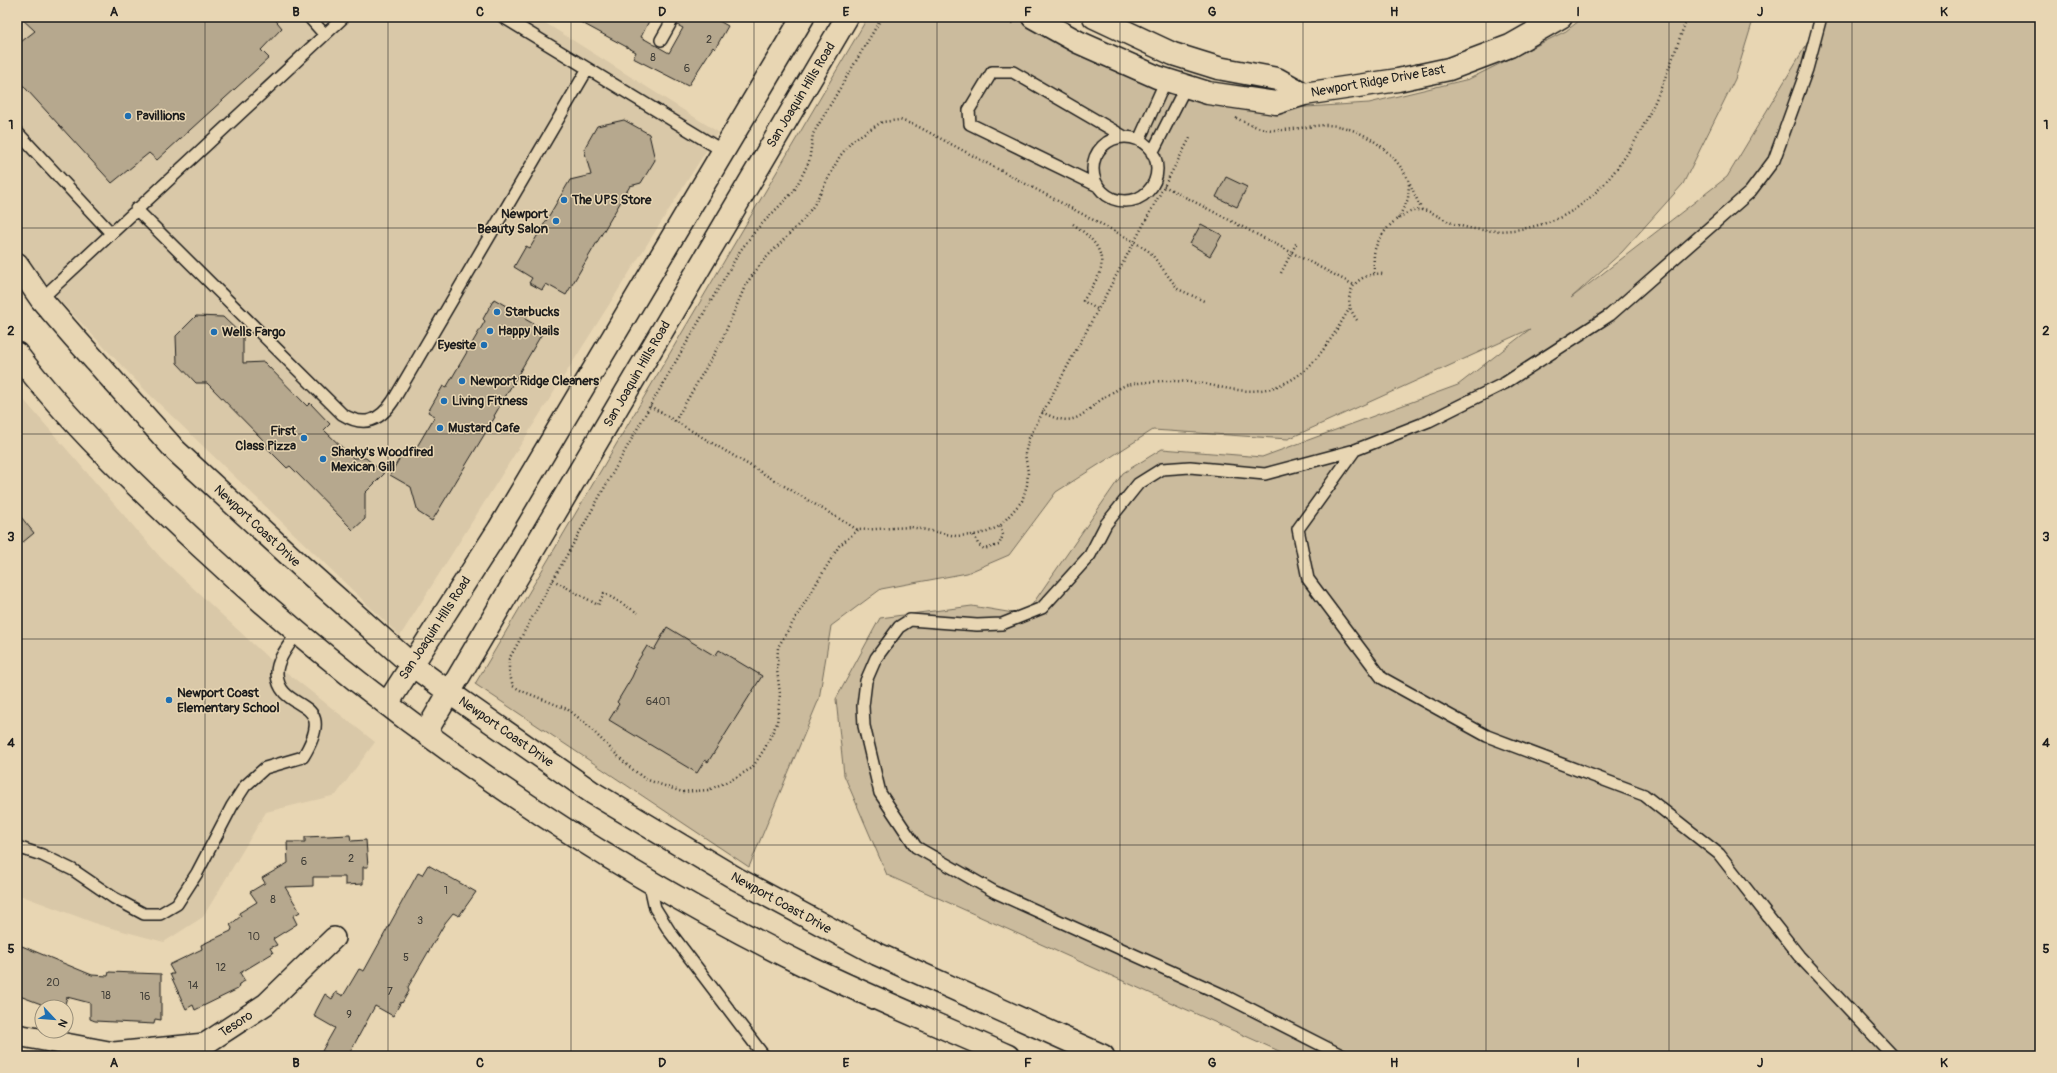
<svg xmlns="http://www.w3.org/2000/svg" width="2057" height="1073" font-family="Pangolin,sans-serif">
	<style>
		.built { fill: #d9c8a8 }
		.green { fill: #cbbb9d; stroke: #746c5c }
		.building { fill: #b6a88e; stroke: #1c1c1c }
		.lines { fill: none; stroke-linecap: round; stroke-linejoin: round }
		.lane-casing { stroke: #1c1c1c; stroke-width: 14 }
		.street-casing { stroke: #1c1c1c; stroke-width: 24 }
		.secondary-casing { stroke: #1c1c1c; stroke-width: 25 }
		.primary-casing { stroke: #1c1c1c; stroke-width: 25 }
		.path { stroke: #1c1c1c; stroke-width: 2.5; stroke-dasharray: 1 3; stroke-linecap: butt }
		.lane { stroke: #e8d6b3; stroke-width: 11 }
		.street { stroke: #e8d6b3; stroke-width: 21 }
		.secondary { stroke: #e8d6b3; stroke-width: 22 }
		.primary { stroke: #e8d6b3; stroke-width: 22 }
		.grid { fill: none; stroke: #1c1c1c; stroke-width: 1; stroke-opacity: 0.55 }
		.poi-dot { fill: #1f6fb2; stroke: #e8d6b3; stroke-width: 1.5 }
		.labels { text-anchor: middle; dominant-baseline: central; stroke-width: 3; stroke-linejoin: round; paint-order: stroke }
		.number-label { font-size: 11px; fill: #423f38 }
		.street-label { font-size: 13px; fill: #1c1c1c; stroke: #e8d6b3 }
		.poi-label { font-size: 13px; font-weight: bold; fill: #1c1c1c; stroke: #e8d6b3; text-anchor: start }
		.neatline { fill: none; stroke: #1c1c1c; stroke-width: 1.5 }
		.grid-label { font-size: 13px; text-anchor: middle; font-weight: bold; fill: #1c1c1c }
	</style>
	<rect width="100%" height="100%" fill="#e8d6b3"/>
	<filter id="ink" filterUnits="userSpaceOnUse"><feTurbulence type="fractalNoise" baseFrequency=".025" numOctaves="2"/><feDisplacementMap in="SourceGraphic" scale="8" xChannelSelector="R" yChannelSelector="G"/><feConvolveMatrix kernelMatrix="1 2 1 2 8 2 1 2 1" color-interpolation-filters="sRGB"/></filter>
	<g filter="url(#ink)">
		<path class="built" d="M17,17H536L718,132L400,636L146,391L17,256Z
			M17,392L161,558L267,657L375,742L336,795L266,812L203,917L164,942L100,925L17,894Z"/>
		<path class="green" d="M868,17H1024L1188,92L1291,108L1369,103L1469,79L1566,31L1584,17H1754L1735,79L1683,184L1622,252L1571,298L1727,177L1823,17H2040V1056H1290L887,875L844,775L836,699L880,618L972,606L1025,615L1123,473L1162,449L1262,457L1458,385L1530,329L1288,439L1153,430L1056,492L1009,555L967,573L881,589L831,626L819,699L749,867L475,684Z"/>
		<path class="building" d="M20,17H273L282,28L261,50L269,58L157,160L149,153L112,183L17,79V45L35,31Z
			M571,17H651L641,37L669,53L683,28L677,25L681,17H712L728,26L715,49L713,47L688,86L633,58L636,52Z
			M624,120L649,134L655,160L641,183L630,186L566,295L546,284L542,290L529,283L532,278L514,267L526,246L530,248L570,180L591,175L584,149L597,126Z
			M1226,177L1247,187L1237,207L1216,197Z
			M1201,224L1222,235L1210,256L1190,244Z
			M494,299L513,310L515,306L528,314L525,319L544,330L494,416L495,417L432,521L418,512L411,487L390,475L402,454L415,450L435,416L428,412L443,386L446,388L485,321L483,319Z
			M196,316L223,317L243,336V363L264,362L307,406L310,403L330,424L324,430L353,458H366L384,474L365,493V519L353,530L290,466L287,468L266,447L268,445L207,383H196L177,363L176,336Z
			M17,512L34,533L17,547Z
			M667,627L715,656L719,650L762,676L708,762L705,760L697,773L609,720L619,704L617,702L632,677L636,668L634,667L647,646L654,650Z
			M350,835L351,841L366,840L368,867H363V884L345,885V877H313V886L285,887L300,912L293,916L297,924L273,939L277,945L270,948L273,953L240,973L245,981L239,984L238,989L195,1010L193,1005L186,1009L170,974H174L169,965L202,949L201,945L231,931L232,928L230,925L241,916L239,913L257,902L250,892L265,883L262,878L288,863L287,842H305V837Z
			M428,865L476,892L459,916L453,913L445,923L408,987L409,991L402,1003L401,1002L393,1016L375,1006L348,1056H332L322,1051L335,1028L314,1016L316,1011L325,994L332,999L336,992L343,996L359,969L364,971L418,873L422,875Z
			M17,944L92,975L108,976L109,972L161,974V1020L155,1019L154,1024L95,1021L90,1019V1003L67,997L64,1007H40L41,1004L17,995Z"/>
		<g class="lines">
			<defs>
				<path id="lane" d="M309,17L325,35
					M503,17L723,151
					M661,40L674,17
					M17,132L111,233
					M1093 169a32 32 0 1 1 64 0a32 32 0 1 1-64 0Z
					M1139,140L1166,80
					M1152,153L1186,86
					M1098,186L970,124L969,110L992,72H1013L1123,136
					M136,209L342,414C363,427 379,422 393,401L587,70
					M41,299L344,17
					M1355,450L1298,529L1308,579L1382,678L1487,736L1644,795L1719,854L1799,956L1893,1056
					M17,847L42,855L73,870L114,898L144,914H160L177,904L197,873L232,806L245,786L265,768L303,757C341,694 279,715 277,674C276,660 290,644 297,633
					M649,881L655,908L670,932L764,1056
					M1343,1056L1223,995L995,892L916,847L880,793L864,726L863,706L866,681L876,658L899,627L910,620L977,625L1002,624L1042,608L1090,555L1106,524L1138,484L1162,469L1190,467L1265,474L1355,450L1429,421L1505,383L1610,315L1750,192L1774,160L1807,69L1821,17"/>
				<path id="street" d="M17,1035L114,1053L205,1044L266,1004L334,938"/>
				<path id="secondary" d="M1033,17L1078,42L1157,77L1208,93L1276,103L1304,94L1398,80L1449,69L1510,46L1561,17
					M1094,17L1173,54L1218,68L1277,79L1304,94
					M387,704L499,529L803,17
					M426,732L847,17"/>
				<path id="primary" d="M17,264L41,299L74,337L176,451L301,566L412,665L450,693L593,793L737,879L877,954L1103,1056
					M17,354C70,424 136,486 200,546C379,713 586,857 806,966C872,998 941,1026 1008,1056"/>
			</defs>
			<use href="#lane" class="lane-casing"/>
			<use href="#street" class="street-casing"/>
			<use href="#secondary" class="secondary-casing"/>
			<use href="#primary" class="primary-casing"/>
			<path class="path" d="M1002,17L1015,24
				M1236,118C1248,124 1260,129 1273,130C1290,131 1308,126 1325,125C1355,125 1385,144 1402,169C1410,181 1415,197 1422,210
				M1164,186L1354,285
				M1398,219L1408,199L1409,184
				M1073,224C1088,235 1104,247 1101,268C1100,276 1088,293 1083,301L1097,309
				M1281,273L1297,242
				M1374,273C1374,265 1373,256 1375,249C1381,231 1401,210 1421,210C1431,210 1443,220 1452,223C1486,236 1528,232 1561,217C1630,183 1664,85 1687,17
				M1357,320C1354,316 1351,311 1350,306C1345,285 1365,272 1383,274
				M650,406L858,530L911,527L956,536L974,535L987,532L1000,526L1022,501L1027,485L1028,472L1025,454L1029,438L1190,138
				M1042,412C1080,432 1082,409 1113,392C1117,390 1122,386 1127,385C1147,381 1169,380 1190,382C1226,386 1249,399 1285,383C1316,369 1333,335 1350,308
				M675,421L721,342L746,284L763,261L802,221L814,205L840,156L853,140L882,122L900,120L917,126L1133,241L1150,252L1178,289L1204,301
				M858,530L839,546L778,647L777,670L780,694L777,723L765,748L752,768L733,779L708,790L682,792L645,779L627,765L584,722L567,709L522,691L513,686L509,672V659L650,406L740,251L756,230L794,191L809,162L813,134L882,17
				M974,535L978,544L984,549L999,545L1003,535L1000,526
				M553,580L598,605L604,593L638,613"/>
			<use href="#lane" class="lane"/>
			<use href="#street" class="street"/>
			<use href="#secondary" class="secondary"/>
			<use href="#primary" class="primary"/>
		</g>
	</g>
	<path class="grid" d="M205,17V1056M388,17V1056M571,17V1056M754,17V1056M937,17V1056M1120,17V1056M1303,17V1056M1486,17V1056M1669,17V1056M1852,17V1056M17,228H2040M17,434H2040M17,639H2040M17,845H2040"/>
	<g class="poi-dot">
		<circle cx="128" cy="116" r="4"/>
		<circle cx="564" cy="200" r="4"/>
		<circle cx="556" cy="221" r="4"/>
		<circle cx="497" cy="312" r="4"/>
		<circle cx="490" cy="331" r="4"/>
		<circle cx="214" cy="332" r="4"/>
		<circle cx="484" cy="345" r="4"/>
		<circle cx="462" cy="381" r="4"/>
		<circle cx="444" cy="401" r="4"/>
		<circle cx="440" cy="428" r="4"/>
		<circle cx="304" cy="438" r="4"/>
		<circle cx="323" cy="459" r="4"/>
		<circle cx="169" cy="700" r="4"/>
	</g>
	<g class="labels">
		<g class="number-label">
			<text x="709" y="39">2</text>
			<text x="653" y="57">8</text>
			<text x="687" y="68">6</text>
			<text x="658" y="701">6401</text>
			<text x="351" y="858">2</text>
			<text x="304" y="861">6</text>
			<text x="446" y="890">1</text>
			<text x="273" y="899">8</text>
			<text x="420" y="920">3</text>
			<text x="254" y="936">10</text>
			<text x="406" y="957">5</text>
			<text x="221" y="967">12</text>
			<text x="53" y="982">20</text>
			<text x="193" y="985">14</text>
			<text x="390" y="991">7</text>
			<text x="106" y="995">18</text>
			<text x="145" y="996">16</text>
			<text x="349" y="1014">9</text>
		</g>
		<g class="street-label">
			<text transform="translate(1378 81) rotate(-10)">Newport Ridge Drive East</text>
			<text transform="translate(801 95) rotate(-59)">San Joaquin Hills Road</text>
			<text transform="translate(637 374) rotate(-60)">San Joaquin Hills Road</text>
			<text transform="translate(257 526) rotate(43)">Newport Coast Drive</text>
			<text transform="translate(435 628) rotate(-57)">San Joaquin Hills Road</text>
			<text transform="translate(506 732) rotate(35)">Newport Coast Drive</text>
			<text transform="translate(781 903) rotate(29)">Newport Coast Drive</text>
			<text transform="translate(236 1024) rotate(-33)">Tesoro</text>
		</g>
		<g class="poi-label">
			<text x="136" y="116">Pavillions</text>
			<text x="572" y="200">The UPS Store</text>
			<text x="548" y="214" text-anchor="end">Newport<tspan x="548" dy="15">Beauty Salon</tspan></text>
			<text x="505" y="312">Starbucks</text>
			<text x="498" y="331">Happy Nails</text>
			<text x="222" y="332">Wells Fargo</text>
			<text x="476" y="345" text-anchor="end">Eyesite</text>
			<text x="470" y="381">Newport Ridge Cleaners</text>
			<text x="452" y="401">Living Fitness</text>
			<text x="448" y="428">Mustard Cafe</text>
			<text x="296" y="431" text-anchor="end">First<tspan x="296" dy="15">Class Pizza</tspan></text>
			<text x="331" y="452">Sharky's Woodfired<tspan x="331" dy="15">Mexican Gill</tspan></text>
			<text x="177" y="693">Newport Coast<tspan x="177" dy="15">Elementary School</tspan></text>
		</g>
	</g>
	<rect width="2057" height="1073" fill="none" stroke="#e8d6b3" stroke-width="44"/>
	<g transform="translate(54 1019) rotate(116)"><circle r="19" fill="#e8d6b3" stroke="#968c77"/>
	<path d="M0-3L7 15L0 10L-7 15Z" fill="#1f6fb2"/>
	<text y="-6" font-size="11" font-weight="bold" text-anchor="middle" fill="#1c1c1c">N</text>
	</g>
	<rect x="22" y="22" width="2013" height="1029" class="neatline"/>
	<g class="grid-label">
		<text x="114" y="16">A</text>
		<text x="296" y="16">B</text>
		<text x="480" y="16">C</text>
		<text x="662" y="16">D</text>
		<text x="846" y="16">E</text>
		<text x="1028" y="16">F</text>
		<text x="1212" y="16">G</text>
		<text x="1394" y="16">H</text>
		<text x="1578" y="16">I</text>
		<text x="1760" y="16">J</text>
		<text x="1944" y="16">K</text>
		<text x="11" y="129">1</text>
		<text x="2046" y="129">1</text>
		<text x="11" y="335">2</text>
		<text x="2046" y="335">2</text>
		<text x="11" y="541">3</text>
		<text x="2046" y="541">3</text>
		<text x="11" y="747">4</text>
		<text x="2046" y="747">4</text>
		<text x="11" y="953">5</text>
		<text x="2046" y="953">5</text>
		<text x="114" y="1067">A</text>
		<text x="296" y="1067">B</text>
		<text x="480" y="1067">C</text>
		<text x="662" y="1067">D</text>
		<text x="846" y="1067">E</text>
		<text x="1028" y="1067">F</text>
		<text x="1212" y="1067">G</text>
		<text x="1394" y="1067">H</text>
		<text x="1578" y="1067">I</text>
		<text x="1760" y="1067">J</text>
		<text x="1944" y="1067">K</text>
	</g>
</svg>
